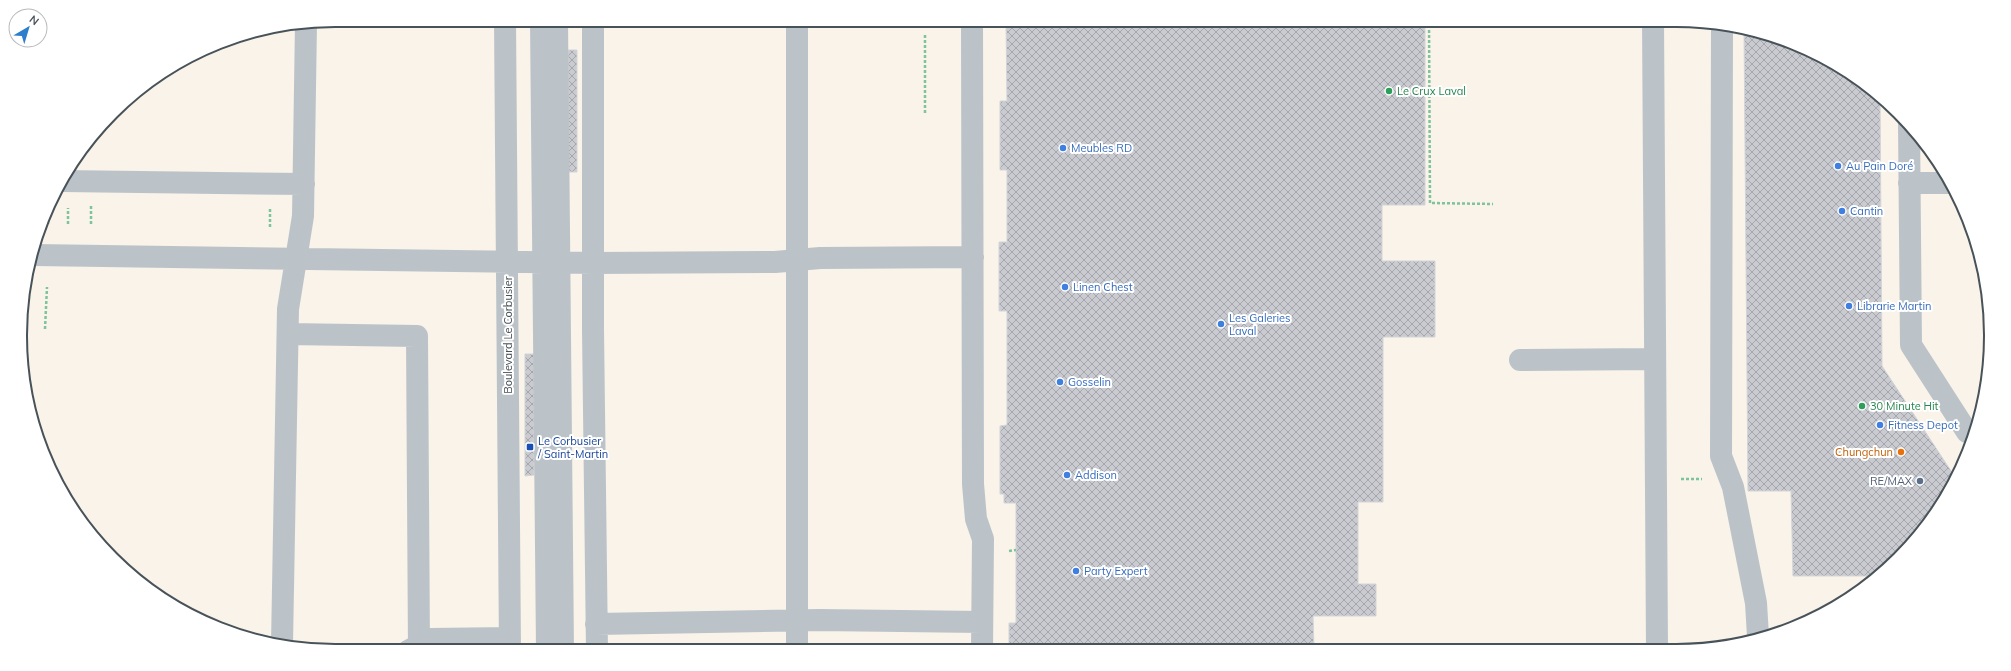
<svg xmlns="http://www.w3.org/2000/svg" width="2011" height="671" font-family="Mulish,sans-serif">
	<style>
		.commercial { fill: #f9f3e9 }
		.building { fill: url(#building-cross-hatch); stroke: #d2d5d9 }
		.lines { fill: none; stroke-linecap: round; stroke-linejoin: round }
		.path { stroke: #7dc39b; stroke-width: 2.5; stroke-dasharray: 3 2; stroke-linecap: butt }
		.minor { stroke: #bbc3c9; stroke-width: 22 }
		.leisure-dot { fill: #2e9e5b; stroke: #fff; stroke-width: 1.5 }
		.shop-dot { fill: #3f7fe0; stroke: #fff; stroke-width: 1.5 }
		.transit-dot { fill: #1a4fb4; stroke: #fff; stroke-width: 1.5 }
		.food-dot { fill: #e8710a; stroke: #fff; stroke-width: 1.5 }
		.service-dot { fill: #5c6f8a; stroke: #fff; stroke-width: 1.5 }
		.labels { text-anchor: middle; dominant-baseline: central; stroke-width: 4; stroke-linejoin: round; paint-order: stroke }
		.leisure-label { font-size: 11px; fill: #27864d; stroke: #fff; text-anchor: start }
		.shop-label { font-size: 11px; fill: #366cbe; stroke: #fff; text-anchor: start }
		.street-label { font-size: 11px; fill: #485259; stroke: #fff }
		.transit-label { font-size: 11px; fill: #164399; stroke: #fff; text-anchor: start }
		.food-label { font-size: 11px; fill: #c56008; stroke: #fff; text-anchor: end }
		.service-label { font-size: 11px; fill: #4e5e75; stroke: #fff; text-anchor: end }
		.rim { fill: none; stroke: #485259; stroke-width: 2 }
	</style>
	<defs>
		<pattern id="building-cross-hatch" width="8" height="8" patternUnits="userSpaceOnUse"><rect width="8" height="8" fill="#c9cbd0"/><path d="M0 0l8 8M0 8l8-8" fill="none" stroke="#a5a7ac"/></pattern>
	</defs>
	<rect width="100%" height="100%" fill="#f0eeee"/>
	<path class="commercial" d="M336,20H1675L1757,31L1815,52L1867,85L1913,127L1949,178L1974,234L1988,294L1990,356L1980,417L1949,493L1884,573L1815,619L1716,648L336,651L254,640L160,598L113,559L73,511L31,417L21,356L23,295L53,196L85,143L127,98L215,44L274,26Z"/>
	<path class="building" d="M1006,20H1425V205H1382V261H1435V337H1383V502H1358V584H1376V616H1313L1314,649L1009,650V623H1016V503H1004V494H1000V426L1007,425V311H999V242H1007V170H1000V101H1007Z
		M1744,29L1757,31L1815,52L1867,85L1880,97L1882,366L1955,477L1949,493L1884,573L1878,576H1793L1791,491H1748Z
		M568,50H577V172H568Z
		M525,354H534V475L525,476Z"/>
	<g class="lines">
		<path class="path" d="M1429,20L1430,203L1493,204
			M925,35V114
			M1885,103H1887
			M48,224V210
			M68,224V208
			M91,224V206
			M270,227V209
			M25,328L27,286
			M45,329L47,287
			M1681,479H1702
			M1009,551L1016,550"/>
		<path class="minor" d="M505,20L510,651
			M541,20L547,651
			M557,20L563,651
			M593,20V330L597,650
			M797,20V650
			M972,20L973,484L976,519L983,539L982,650
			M1653,20L1657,648
			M1722,26L1721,456L1733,487L1756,603L1758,636
			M1909,124L1911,345L1967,432H1974
			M62,181L304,184
			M1909,183H1951
			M35,255L594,263L775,262L820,258L973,257
			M288,334L417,336L419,651
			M1520,360L1655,359
			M596,624L819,620L982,622
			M282,644L288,309L303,216L306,23
			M408,651L430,639L510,638"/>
	</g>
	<g class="leisure-dot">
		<circle cx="1389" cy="91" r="4"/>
		<circle cx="1862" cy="406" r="4"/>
	</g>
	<g class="shop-dot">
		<circle cx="1063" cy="148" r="4"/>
		<circle cx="1838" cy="166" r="4"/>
		<circle cx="1842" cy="211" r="4"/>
		<circle cx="1065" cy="287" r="4"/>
		<circle cx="1849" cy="306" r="4"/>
		<circle cx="1221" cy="324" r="4"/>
		<circle cx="1060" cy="382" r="4"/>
		<circle cx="1880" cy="425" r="4"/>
		<circle cx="1067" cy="475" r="4"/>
		<circle cx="1076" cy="571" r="4"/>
	</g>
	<rect class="transit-dot" x="526" y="443" width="8" height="8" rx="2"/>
	<circle class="food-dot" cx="1901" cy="452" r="4"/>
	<circle class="service-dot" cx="1920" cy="481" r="4"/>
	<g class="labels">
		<g class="leisure-label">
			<text x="1397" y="91">Le Crux Laval</text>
			<text x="1870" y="406">30 Minute Hit</text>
		</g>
		<g class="shop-label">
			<text x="1071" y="148">Meubles RD</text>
			<text x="1846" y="166">Au Pain Doré</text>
			<text x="1850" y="211">Cantin</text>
			<text x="1073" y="287">Linen Chest</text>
			<text x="1857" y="306">Librarie Martin</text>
			<text x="1229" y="318">Les Galeries<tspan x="1229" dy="13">Laval</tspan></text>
			<text x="1068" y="382">Gosselin</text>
			<text x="1888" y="425">Fitness Depot</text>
			<text x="1075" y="475">Addison</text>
			<text x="1084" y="571">Party Expert</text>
		</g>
		<g class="street-label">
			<text transform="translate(508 335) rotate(-90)">Boulevard Le Corbusier</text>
		</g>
		<g class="transit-label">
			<text x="538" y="441">Le Corbusier<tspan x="538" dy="13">/ Saint-Martin</tspan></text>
		</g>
		<g class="food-label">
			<text x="1893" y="452">Chungchun</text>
		</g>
		<g class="service-label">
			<text x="1912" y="481">RE/MAX</text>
		</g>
	</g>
	<path d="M0 0H2011V671H0ZM335 27H1676A308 308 0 0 1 1984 335V336A308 308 0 0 1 1676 644H335A308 308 0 0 1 27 336V335A308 308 0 0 1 335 27Z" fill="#fff" fill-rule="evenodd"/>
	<path class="rim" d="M335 27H1676A308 308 0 0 1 1984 335V336A308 308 0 0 1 1676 644H335A308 308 0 0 1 27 336V335A308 308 0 0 1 335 27Z"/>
	<g transform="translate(28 28) rotate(38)"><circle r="19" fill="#ffffff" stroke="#b6babd"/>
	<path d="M0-3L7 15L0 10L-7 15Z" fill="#2d7ecb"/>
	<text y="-6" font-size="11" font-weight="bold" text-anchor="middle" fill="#485259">N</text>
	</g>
</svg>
